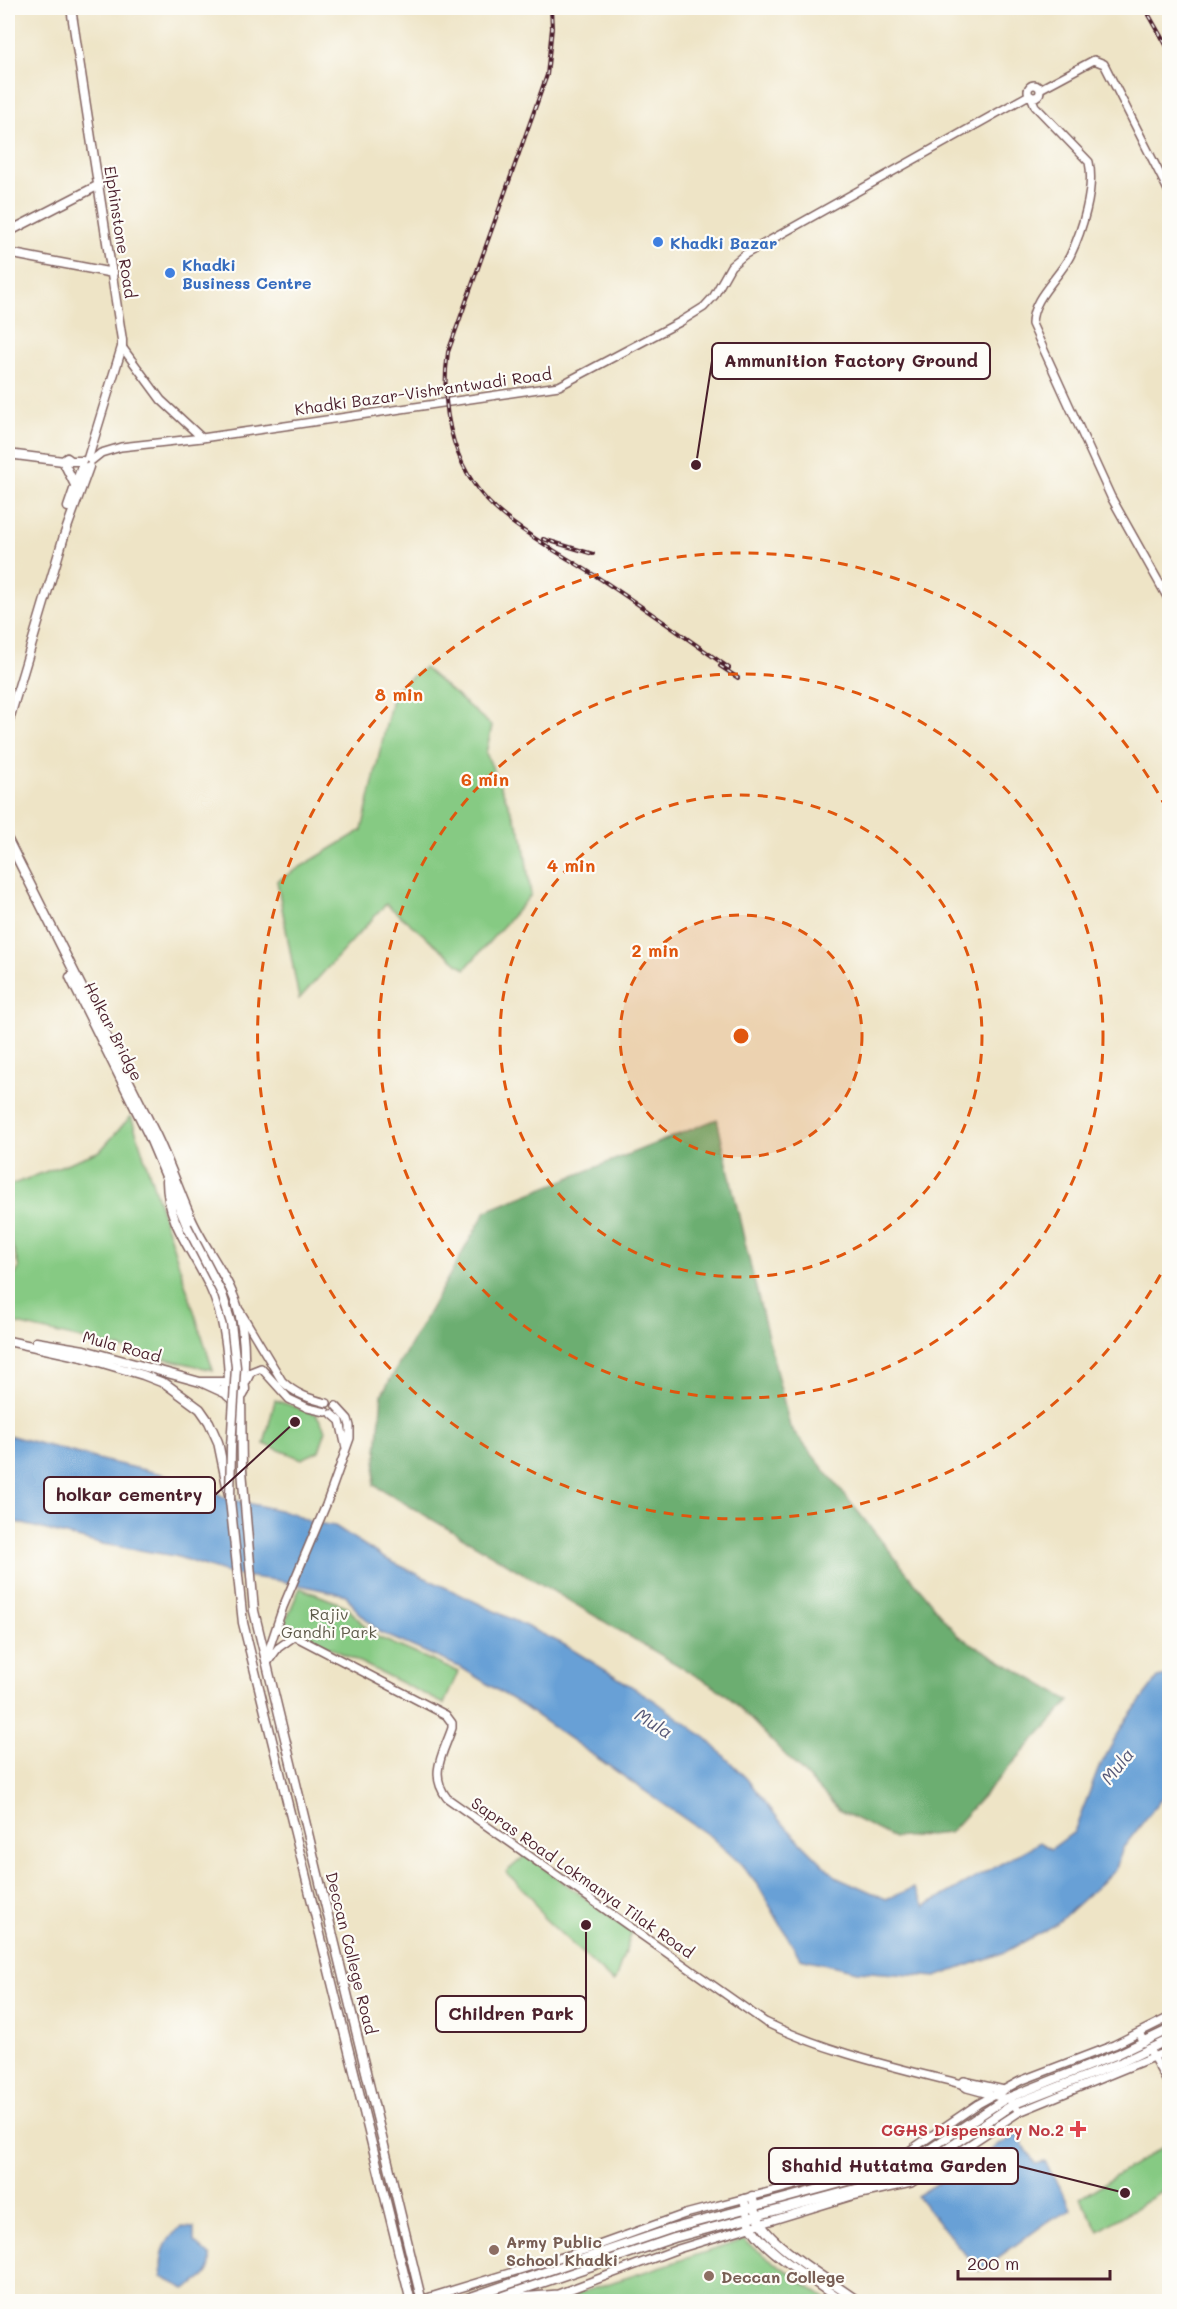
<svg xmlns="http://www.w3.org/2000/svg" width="1177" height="2309" font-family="Mali,sans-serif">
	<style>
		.green { fill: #86ca83; stroke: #687457; stroke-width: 1.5 }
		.forest { fill: #6cae71; stroke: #5b664e; stroke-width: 1.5 }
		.water { fill: #67a0d6; stroke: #586080; stroke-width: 1.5 }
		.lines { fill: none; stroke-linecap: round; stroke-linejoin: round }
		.minor-casing { stroke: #836461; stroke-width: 10 }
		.major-casing { stroke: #836461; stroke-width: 11 }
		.minor { stroke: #fff; stroke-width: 7 }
		.major { stroke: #fff; stroke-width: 8 }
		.rail-casing { stroke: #4a1f2b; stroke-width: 4 }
		.rail { stroke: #fdfcf7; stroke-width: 1.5; stroke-dasharray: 4.5; stroke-linecap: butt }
		.major-bridge-casing { stroke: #836461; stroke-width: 11; stroke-linecap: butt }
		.major-bridge { stroke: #fff; stroke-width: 8 }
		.ring { fill: none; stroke: #e0560e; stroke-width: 3; stroke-dasharray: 10 8 }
		.shop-dot { fill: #3f7fe0; stroke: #fdfcf7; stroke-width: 2 }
		.health-dot { fill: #e0444e; stroke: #fdfcf7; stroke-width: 2 }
		.education-dot { fill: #8d6e63; stroke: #fdfcf7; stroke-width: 2 }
		.labels { text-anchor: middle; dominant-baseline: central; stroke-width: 4.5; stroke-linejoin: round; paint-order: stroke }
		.street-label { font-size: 16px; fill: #4a1f2b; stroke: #fdfcf7 }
		.shop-label { font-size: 16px; font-weight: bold; fill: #366cbe; stroke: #fdfcf7; text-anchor: start }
		.park-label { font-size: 16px; fill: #5f5b4a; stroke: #fdfcf7 }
		.health-label { font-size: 16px; font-weight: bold; fill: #be3a42; stroke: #fdfcf7; text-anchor: end }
		.education-label { font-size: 16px; font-weight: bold; fill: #785e54; stroke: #fdfcf7; text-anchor: start }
		.water-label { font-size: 18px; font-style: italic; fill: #575978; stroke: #fdfcf7 }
		.centre { fill: #e0560e; stroke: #fdfcf7; stroke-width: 3 }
		.ring-label { font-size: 18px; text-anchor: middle; font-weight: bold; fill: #e0560e; stroke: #fdfcf7; stroke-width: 4.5; stroke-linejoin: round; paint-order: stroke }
		.leader { fill: none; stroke: #4a1f2b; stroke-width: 2 }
		.callout-dot { fill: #4a1f2b; stroke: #fdfcf7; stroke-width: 2 }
		.callout { fill: #fdfcf7; stroke: #4a1f2b; stroke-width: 2 }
		.callout-label { font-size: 18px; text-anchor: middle; font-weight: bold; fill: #4a1f2b }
	</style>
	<rect width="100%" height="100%" fill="#fdfcf7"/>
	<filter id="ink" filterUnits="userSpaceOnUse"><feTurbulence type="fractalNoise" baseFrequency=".0167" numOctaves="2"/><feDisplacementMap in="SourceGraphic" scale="12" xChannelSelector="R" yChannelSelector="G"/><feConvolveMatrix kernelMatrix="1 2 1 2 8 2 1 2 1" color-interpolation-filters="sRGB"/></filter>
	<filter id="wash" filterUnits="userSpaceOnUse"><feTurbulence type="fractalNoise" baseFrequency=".008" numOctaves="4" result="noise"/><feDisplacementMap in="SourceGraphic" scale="24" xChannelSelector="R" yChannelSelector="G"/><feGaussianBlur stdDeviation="1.35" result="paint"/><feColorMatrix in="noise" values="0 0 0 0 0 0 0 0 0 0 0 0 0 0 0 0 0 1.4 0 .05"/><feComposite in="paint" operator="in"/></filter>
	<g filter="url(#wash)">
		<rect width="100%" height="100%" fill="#eee4c6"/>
		<path class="green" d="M424,668L492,726L486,753L523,838L531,895L465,969L386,904L299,999L277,881L362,830L394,690Z
			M131,1116L213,1370L8,1322V1290L19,1268L8,1230V1186L100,1151Z
			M275,1400L316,1414L326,1430L319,1451L302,1459L264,1444Z
			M300,1588L346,1606L373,1635L458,1672L444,1704L303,1634L285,1622Z
			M526,1855L632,1932L615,1980L613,1982L543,1917L533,1899L506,1872Z
			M1169,2143V2187L1099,2231L1080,2198Z
			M743,2240L829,2301H554Z"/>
		<path class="forest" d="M717,1119L745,1243L790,1427L957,1635L1070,1701L949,1833L894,1838L840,1811L725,1693L374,1485L382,1394L486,1211Z"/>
		<path class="water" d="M8,1435L105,1461L184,1479L212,1490L225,1498L292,1513L310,1522L335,1526L384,1558L563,1644L654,1700L707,1739L747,1779L781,1822L835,1876L886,1899L914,1888L925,1906L1040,1842L1051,1849L1074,1832L1098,1770L1124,1723L1158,1678L1169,1675V1789L1122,1849L1116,1869L1055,1925L1005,1952L936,1977L857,1971L800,1958L759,1887L741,1864L711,1837L521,1705L462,1668L379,1632L355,1608L346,1595L281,1581L230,1574L175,1556L96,1543L8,1520Z
			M1017,2134L1035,2164L1045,2162L1072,2210L1049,2221L979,2271L917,2196Z
			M181,2227L194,2228V2242L211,2257C213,2276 199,2281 185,2289L162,2277C159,2256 164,2240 181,2227Z"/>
	</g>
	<g filter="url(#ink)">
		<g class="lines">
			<defs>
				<path id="minor" d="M1028 91a6 6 0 1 1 12 0a6 6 0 1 1-12 0Z
					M1040,89L1094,60L1104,64L1170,194
					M1031,96L1035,106L1089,162C1095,189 1082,231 1070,256C1059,278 1032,298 1032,324L1111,497L1170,602
					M122,347L161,400L202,438
					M91,461L101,453L121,447L202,438L559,386L680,322L704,307L714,296L731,266L744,255L1029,95
					M240,1311L282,1381C295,1394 310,1399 327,1403
					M244,1386L251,1372L261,1368L289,1399L308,1408L326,1412
					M332,1414L340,1421L346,1448
					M277,1627L446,1715L452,1723V1728C444,1752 428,1774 447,1798L765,2022C826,2052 895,2067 961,2084L967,2088L1011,2100L1019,2112
					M266,1658L283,1607L326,1505L350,1438V1426L348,1419L336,1406
					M267,1663L278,1648L295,1636
					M1149,2049L1170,2087
					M961,2084L964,2081L1004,2090
					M414,2302L585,2250L685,2214L899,2158L978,2104L1020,2081L1114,2045L1170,2017
					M509,2302L520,2297L558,2294L678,2249L852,2196L911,2183L1019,2112L1170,2050"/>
				<path id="major" d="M71,8L122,340V347L88,458
					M8,232L99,185
					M8,253L113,273
					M8,454L63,461L67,458L71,461H82
					M63,461L75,485
					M68,507L82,466
					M8,723L64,536L89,467
					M8,840L154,1131C168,1159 178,1188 190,1216C203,1247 227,1274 237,1306C245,1330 245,1359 243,1384
					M70,977L149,1136L187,1226
					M167,1181C167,1222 193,1251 210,1287C224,1317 228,1348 229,1381
					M8,1341L82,1357L143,1375L166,1384L200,1409L209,1422L218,1442L230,1500L243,1623L411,2302
					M36,1342L84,1350L200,1382H228
					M225 1389a10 10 0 1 1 20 0a10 10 0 1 1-20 0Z
					M203,1383L227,1394
					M241,1396L242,1470L254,1611L422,2302
					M1140,2033L1144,2042
					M752,2196C755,2206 757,2219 763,2227C778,2250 835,2284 859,2302
					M744,2199C746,2208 748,2218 751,2226C762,2250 821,2285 843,2302
					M456,2302L671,2229L904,2166L1005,2099L1118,2054L1170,2029
					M486,2302L674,2238L908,2175L1012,2105L1122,2062L1170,2039"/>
			</defs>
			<use href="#minor" class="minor-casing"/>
			<use href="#major" class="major-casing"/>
			<use href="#minor" class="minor"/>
			<use href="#major" class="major"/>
			<defs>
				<path id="rail" d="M551,8L552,28L547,75L448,352C439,412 454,477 505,517C536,542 572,560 605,582C647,610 688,639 729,668
					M1145,8L1170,52
					M543,539L593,554
					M720,666L738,678"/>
			</defs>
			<use href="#rail" class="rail-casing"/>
			<use href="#rail" class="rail"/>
			<defs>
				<path id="major-bridge" d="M187,1226L222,1294L231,1323L236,1367L231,1447L230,1500"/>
			</defs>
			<use href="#major-bridge" class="major-bridge-casing"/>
			<use href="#major-bridge" class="major-bridge"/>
		</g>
	</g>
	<circle cx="741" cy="1036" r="121" fill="#e0560e" fill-opacity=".12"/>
	<g class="ring">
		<circle cx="741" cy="1036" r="121"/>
		<circle cx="741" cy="1036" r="241"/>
		<circle cx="741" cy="1036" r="362"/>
		<path d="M1169 1259A483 483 0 1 1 1169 813"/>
	</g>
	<g class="shop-dot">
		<circle cx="658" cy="242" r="6"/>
		<circle cx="170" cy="273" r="6"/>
	</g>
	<path class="health-dot" d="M1075 2120h6v6h6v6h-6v6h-6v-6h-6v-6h6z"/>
	<g class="education-dot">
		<circle cx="494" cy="2250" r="6"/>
		<circle cx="709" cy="2276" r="6"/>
	</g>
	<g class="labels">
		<g class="street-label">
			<text transform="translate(121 232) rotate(81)">Elphinstone Road</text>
			<text transform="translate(423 391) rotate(-8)">Khadki Bazar-Vishrantwadi Road</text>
			<text transform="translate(114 1031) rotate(63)">Holkar Bridge</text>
			<text transform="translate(122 1346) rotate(15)">Mula Road</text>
			<text transform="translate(583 1877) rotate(35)">Sapras Road Lokmanya Tilak Road</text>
			<text transform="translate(352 1953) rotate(76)">Deccan College Road</text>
		</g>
		<g class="shop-label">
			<text x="670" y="242">Khadki Bazar</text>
			<text x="182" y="264">Khadki<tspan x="182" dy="18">Business Centre</tspan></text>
		</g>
		<g class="park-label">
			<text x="329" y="1613">Rajiv<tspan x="329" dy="18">Gandhi Park</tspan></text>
		</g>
		<g class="health-label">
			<text x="1064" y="2129">CGHS Dispensary No.2</text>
		</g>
		<g class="education-label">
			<text x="506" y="2241">Army Public<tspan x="506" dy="18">School Khadki</tspan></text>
			<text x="721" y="2276">Deccan College</text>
		</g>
		<g class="water-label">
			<text transform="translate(654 1723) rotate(32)">Mula</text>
			<text transform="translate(1117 1766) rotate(-51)">Mula</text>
		</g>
	</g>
	<circle cx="741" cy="1036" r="9" class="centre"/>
	<g class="ring-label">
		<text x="399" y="701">8 min</text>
		<text x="485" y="786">6 min</text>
		<text x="571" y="872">4 min</text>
		<text x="655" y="957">2 min</text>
	</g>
	<path class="leader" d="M696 465L712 361M295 1422L215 1495M586 1925L586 2014M1125 2193L1018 2166"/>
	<g class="callout-dot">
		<circle cx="696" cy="465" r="6"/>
		<circle cx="295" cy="1422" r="6"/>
		<circle cx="586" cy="1925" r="6"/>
		<circle cx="1125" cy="2193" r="6"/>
	</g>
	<g class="callout">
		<rect x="712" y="343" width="278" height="36" rx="6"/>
		<rect x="44" y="1477" width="171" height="36" rx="6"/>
		<rect x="436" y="1996" width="150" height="36" rx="6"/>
		<rect x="769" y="2148" width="249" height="36" rx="6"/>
	</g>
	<g class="callout-label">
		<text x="851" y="367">Ammunition Factory Ground</text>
		<text x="129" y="1501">holkar cementry</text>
		<text x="511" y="2020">Children Park</text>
		<text x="894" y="2172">Shahid Huttatma Garden</text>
	</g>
	<rect width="1177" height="2309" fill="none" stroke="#fdfcf7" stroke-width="30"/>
	<path d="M958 2270v9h152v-9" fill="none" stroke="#4a1f2b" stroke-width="3"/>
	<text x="967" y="2270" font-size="18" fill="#4a1f2b" stroke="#fdfcf7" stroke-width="4.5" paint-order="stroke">200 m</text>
</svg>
